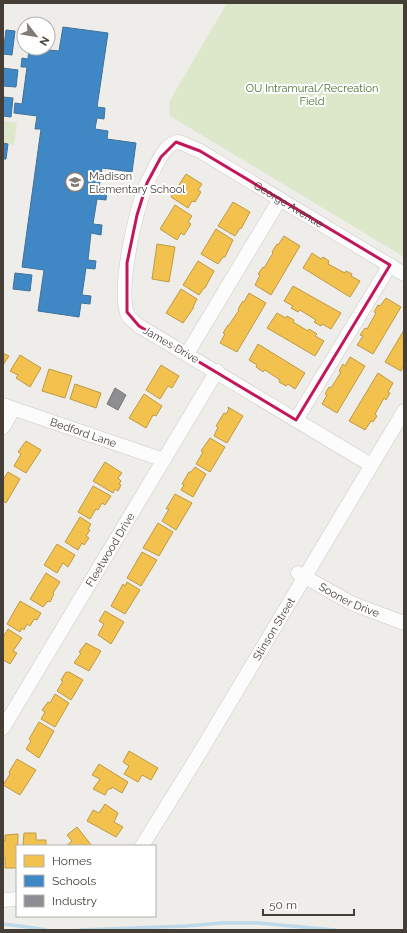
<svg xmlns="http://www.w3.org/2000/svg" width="407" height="933" font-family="Raleway,sans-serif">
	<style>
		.green { fill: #dde8cb }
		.homes { fill: #f2c14e; stroke: #be9a47 }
		.schools { fill: #3f88c5; stroke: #40729a }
		.industry { fill: #8d8d92; stroke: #777576 }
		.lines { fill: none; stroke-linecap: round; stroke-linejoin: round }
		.stream { stroke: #bdd9ea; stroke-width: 3.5 }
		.minor-casing { stroke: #cbc9c5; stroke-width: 15 }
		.minor { stroke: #fdfcfc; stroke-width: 14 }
		.marked { fill: none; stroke: #c2185b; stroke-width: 3; stroke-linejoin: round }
		.labels { text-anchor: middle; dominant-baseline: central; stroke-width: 4; stroke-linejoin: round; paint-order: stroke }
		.park-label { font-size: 11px; fill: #49712e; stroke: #fff }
		.poi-label { font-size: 11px; fill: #443e36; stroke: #fff; text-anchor: start }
		.street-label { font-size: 11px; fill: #443e36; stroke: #fff }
	</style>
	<rect width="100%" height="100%" fill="#efede9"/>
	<path class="green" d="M227,3H404V257L170,116L169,102Z
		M3,121L17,123L14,145L3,143Z"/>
	<path class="homes" d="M186,174L202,184L198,190L201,192L195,202L192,201L188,208L171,197Z
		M233,202L250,212L241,229L240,228L235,236L218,226Z
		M175,205L192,216L188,222L191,224L184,235L181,233L177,240L160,229Z
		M216,229L233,240L225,257H223L218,264L201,254Z
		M284,236L300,246L271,295L255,285L260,275L258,274L263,267L264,268L273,253L272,252L277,244L278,245Z
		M157,244L175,247L169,282L152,279Z
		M312,253L321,259L323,257L329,261L328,264L345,273L346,271L352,274L351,276L360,281L350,297L303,268Z
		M198,261L214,271L205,288H204L199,295L183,285Z
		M293,286L341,313L331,329L322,324L321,326L314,322L316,320L300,310L298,312L291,308L293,306L284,301Z
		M181,289L197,299L193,307H194L183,323L166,313Z
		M249,293L266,303L237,352L220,343L225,334L223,333L228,325H229L239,310L238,309L243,301L244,302Z
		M386,298L401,307L373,354L357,345L363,336L360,335L365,328L367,329L376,313L374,312L378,305L380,306Z
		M277,313L286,318L287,316L294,320L293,322L308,331L309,329L317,334L315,336L324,341L315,356L267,328Z
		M404,330V365L401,371L385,362Z
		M258,344L305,373L295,389L288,384L286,386L279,382L280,380L265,370L263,372L256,367L257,365L249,360Z
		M3,353L9,356L3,365Z
		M20,355L41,368L30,387L16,378L18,375L10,371Z
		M350,357L365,366L337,413L322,404L327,395L325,394L329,387L331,388L341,372L339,371L343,364L345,366Z
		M161,365L179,376L172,388L168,386L160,399L146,390Z
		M49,369L72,376L65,398L42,391Z
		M378,373L393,383L388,392L390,393L386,400L384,398L375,414L377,416L373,422L371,421L365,430L349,421Z
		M75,384L101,393L96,408L70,399Z
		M144,394L162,406L156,416L153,415L146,428L129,418Z
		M228,407L243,416L227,443L214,436L218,427L216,426L224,413L226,414L229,409L228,408Z
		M210,438L225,447L210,472L196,464L203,452L201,451Z
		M26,441L41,450L26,473L14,466L21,454L18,452Z
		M105,462L122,473L118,478L121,481L119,484L121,485L118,491L115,489L113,493L93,481Z
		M195,467L206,474L193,497L181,490L184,485L182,484L189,472H191Z
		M8,472L20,479L6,503L3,501V480Z
		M93,486L111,496L105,505L102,503L98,510L96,509L90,519L78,512Z
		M175,494L192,503L176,530L162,521L169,509H166Z
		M80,517L91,524L88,529L90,530L86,536L89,538L84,545L82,543L78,550L65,542Z
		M158,523L173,532L159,556L143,548Z
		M57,544L75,555L68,567L63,563L57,573L44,565Z
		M142,552L157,560L141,586L127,578Z
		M46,573L60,582L53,593L54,594L50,602L48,601L43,607L30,599Z
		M127,582L140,590L125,614L111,606L123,584L125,586Z
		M20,601L41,613L37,620L34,619L30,626L27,624L24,630L22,628L20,632L7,624Z
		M105,611L124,622L111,644L98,635L104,624L99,621Z
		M8,629L22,638L13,651L17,653L10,664L3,660V637Z
		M86,643L101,651L89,671L74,663L81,653L79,652Z
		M66,672H69L83,680L71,700L57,691L63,681L61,680Z
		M55,694L69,703L55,727L41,719L45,712L42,710L48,702L50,703Z
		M39,722L54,731L39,758L26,749L31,741L29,739Z
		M129,751L158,768L151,780L142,775L138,782L124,774L129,766L123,762Z
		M17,759L36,770L20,795L3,785L10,774L9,772Z
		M99,764L128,782L122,793L112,787L111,789H108L105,795L93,789L100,779L92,775Z
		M105,804L118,813L114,822L123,827L116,837L87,821L93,810L99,813Z
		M77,827L92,846H66L72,841L67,835Z
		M24,833H36V840H46V846H23Z
		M18,834L17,868H5V858H3V841H5V835Z"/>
	<path class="schools" d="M63,27L108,33L97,107L105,108L104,119L97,118L95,129L108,131L107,139L136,143L132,172L102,168L99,188L107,190L106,200L97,199L93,224L102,225L101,235L91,233L88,260L96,261L95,269L86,268L82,295L91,296L90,304L81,303L79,317L38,311L44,270L22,267L41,129H35L37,116L14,113L15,103L22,104L27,67H21L22,58L28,59L29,48L59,51Z
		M6,30L15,31L12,55L3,54Z
		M3,68L18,70L16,87L3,86Z
		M3,97L13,98L11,117L3,116Z
		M3,143L8,144L6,159H3Z
		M15,273L32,275L30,291L13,289Z"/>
	<path class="industry" d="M115,388L126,395L118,410L107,404Z"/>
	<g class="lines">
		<path class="stream" d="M3,924C17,926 31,927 46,930
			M80,930L187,926L221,923H258L335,930"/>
		<defs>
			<g id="minor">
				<path d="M187,354L280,199"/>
				<path id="s1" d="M3,405L164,460"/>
				<path d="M296,420L390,265"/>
				<path d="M3,427L13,410"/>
				<path id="s2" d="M371,465L139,326C135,322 129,319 127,313C118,286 136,210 147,183C149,178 153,173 155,167C160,158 167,142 179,142L200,151L404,274"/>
				<path id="s3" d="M298,573L351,603L404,623"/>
				<path id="s4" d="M3,728L217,371"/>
				<path id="s5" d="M142,846L196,759L404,411"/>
				<path d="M3,900L17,899"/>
			</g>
		</defs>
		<use href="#minor" class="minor-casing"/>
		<use href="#minor" class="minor"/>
	</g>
	<path class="marked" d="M176,142L200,151L390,265L296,420L139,326L127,312V263L137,215L147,183L161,157Z"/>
	<defs>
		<symbol id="school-ring" viewBox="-11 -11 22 22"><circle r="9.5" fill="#fff" stroke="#807b75" stroke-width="1.5"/><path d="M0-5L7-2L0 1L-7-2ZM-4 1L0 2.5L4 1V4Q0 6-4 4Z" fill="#807b75"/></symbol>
	</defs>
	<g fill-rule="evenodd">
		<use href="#school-ring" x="64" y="171" width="22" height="22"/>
	</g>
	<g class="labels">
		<g class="park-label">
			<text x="312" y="88">OU Intramural/Recreation<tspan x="312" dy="13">Field</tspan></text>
		</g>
		<g class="poi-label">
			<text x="89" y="176">Madison<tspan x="89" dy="13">Elementary School</tspan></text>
		</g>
		<g class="street-label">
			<text stroke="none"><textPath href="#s2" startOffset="602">George Avenue</textPath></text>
			<text transform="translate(171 345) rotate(30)">James Drive</text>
			<text stroke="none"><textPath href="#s1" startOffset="85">Bedford Lane</textPath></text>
			<text stroke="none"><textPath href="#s4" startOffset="208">Fleetwood Drive</textPath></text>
			<text stroke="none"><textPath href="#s3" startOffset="58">Sooner Drive</textPath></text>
			<text stroke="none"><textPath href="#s5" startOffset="254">Stinson Street</textPath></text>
		</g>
	</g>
	<rect width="407" height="933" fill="none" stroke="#443e36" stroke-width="8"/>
	<rect x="16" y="845" width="140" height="72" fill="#ffffff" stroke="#b4b2af"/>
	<rect x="24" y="855" width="20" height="12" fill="#f2c14e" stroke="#b4b2af"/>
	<text x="52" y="865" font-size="12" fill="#443e36">Homes</text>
	<rect x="24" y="875" width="20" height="12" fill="#3f88c5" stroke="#b4b2af"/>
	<text x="52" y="885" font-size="12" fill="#443e36">Schools</text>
	<rect x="24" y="895" width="20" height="12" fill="#8d8d92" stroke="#b4b2af"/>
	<text x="52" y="905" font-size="12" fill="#443e36">Industry</text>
	<g transform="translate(36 36) rotate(121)"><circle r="19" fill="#ffffff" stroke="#b4b2af"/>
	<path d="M0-3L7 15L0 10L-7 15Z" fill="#807b75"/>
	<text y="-6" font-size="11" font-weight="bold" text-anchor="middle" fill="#443e36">N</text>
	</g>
	<path d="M263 909v6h91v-6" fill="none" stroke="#443e36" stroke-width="2"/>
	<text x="269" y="909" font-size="12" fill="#443e36" stroke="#ffffff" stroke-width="3" paint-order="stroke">50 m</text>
</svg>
